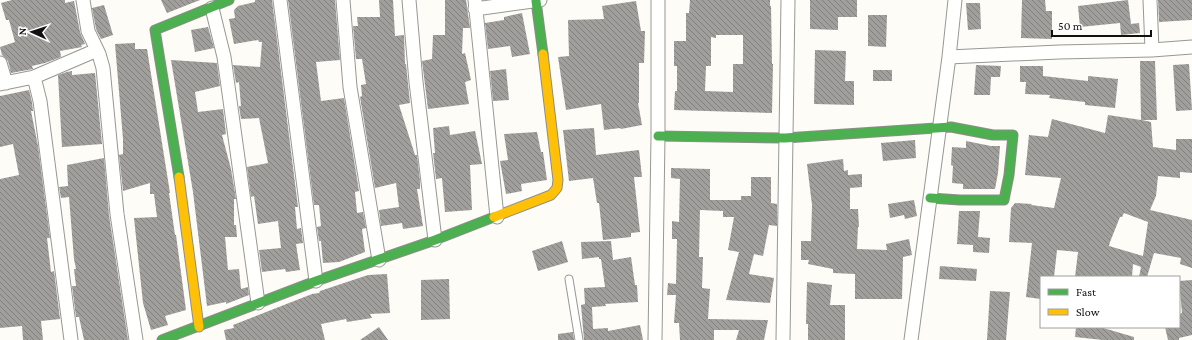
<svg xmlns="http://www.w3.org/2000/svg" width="1192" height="340" font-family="'Crimson Pro',serif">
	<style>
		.building { fill: url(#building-back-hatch); fill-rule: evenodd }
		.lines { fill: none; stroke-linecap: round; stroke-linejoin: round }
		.lane-casing { stroke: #979795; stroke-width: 9 }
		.street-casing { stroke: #979795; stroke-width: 15 }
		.fast-casing { stroke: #8e8d8b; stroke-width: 11 }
		.slow-casing { stroke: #8e8d8b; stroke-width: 11 }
		.lane { stroke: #fffffe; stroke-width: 7 }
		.street { stroke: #fffffe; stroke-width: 13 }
		.fast { stroke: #4caf50; stroke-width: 9 }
		.slow { stroke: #ffc107; stroke-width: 9 }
	</style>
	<defs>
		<pattern id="building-back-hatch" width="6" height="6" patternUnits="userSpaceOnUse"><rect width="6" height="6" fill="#a19f9c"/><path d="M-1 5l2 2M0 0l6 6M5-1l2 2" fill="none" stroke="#82807e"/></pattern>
	</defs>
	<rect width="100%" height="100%" fill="#fdfcf7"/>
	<path class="building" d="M12,0H65V3L74,1L80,32L85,44L81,45L82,47L60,51L61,57L45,63L32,66L33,69L11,73L8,61L2,55L0,47L15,42L9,20H6L1,3Z
		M161,0H200L167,13Z
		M255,0H272L298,207H295L297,229L301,228L303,243L296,244L300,270L286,272L285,269L262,272L259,250L281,248L278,221L258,224L254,196L251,197L247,167L268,163L259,118L241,119L239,106H241L239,82L236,83L233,65L260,67L262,42H259L258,40L234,44L229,19L235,18L234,10L238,6L255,2Z
		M288,0H335L340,60L316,62L321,101L344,98L359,191L355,192L357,213L363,212L366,228L362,229L365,252L339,262L323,263L321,241H319L317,227L321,226L319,205H314Z
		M379,0H393L395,36L404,35L405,64H406L410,103L399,105L415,155H417L420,181V189H417L423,226L403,229L402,223L381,226L379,210L399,207L396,183L375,188L360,97L362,96L361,85L366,84L362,59H356L353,26H358L357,17H380Z
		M445,0H466L470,28H463L462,54L465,53L471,80L465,82L469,104L428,109L422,61L432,59L433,35H445Z
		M690,0H770V6H771L772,64H773L772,113L674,110L675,91H677V66H674V41H686V13H689ZM716,35H743V64H733V92L705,91L706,66H711V37L716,38Z
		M810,0H857V17H838V30L810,29Z
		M1022,0H1045L1046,11H1052V39L1021,38Z
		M1128,0L1131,24L1139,23L1140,33L1121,35L1120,23L1080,27L1078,6Z
		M1158,0H1192V20L1159,22Z
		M636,1L641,31H645L644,63H639V103H638L642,125L621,129L620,128L604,130L601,104L566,110L558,57L569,56L568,20L604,19L602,6Z
		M966,3H980L981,29L968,30Z
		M104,5L113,35L101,39L96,29L92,8Z
		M522,13L530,54L512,57L510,46L488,49L485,23L504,20V17Z
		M868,15H887L886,47L868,46Z
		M208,27L214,48L195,52L191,30Z
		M135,43V49H147L170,193H169L175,235H176L186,310L165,316L168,325L151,330L143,303L134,218L157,217L154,194H150V183L123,191L119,155L123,154V139L115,44Z
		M815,50L846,51L845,81H854V105L814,104Z
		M171,60L217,63L220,86L195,92L198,112L223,109L226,134L222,135L231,169L236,199H234V225H236L237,237H225L228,270L239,269L241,289L248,287L249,295L226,304V302L207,306L193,192Z
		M1140,61H1155L1157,120H1142L1151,122L1153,147L1176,150V139H1192V173L1180,172V178L1158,176L1156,196L1150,210L1192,220V268L1180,264L1181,258L1154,253L1147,277H1139L1141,267L1133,264L1132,277H1075L1078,252L1057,250L1054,277H1041V299L1026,297L1032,243L1009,242L1011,208L1015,203L1032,204L1031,205L1054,208L1061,178L1025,175L1029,135L1048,137L1052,119L1105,133L1108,115L1141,120ZM1124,213L1148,222L1143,256L1109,246L1110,242L1120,217H1122Z
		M1189,64L1192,110L1176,111L1173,65Z
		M976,65L1001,66L1000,77H991L990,95H974Z
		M1020,66H1043V76L1088,81V76L1118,79L1115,108L1085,105V102L1049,98L1050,95L1025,94L1026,82H1020Z
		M506,69L509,100L493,101L490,71Z
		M873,70H892V81H873Z
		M72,71V75L95,73L102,144L62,147L58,75L67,72Z
		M29,90L32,102L33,111H31L38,146L50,238H47L51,272L54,271L60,319L41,321L43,340H23L22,326L0,328V179L19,175L13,144L0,147V96Z
		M449,126L450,135L475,131L482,164L470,165L472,210L445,212L442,178L436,179L433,153H435L433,128Z
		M594,128L596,155L639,150L642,177H634L640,232L631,233V237L603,240L599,203H597L593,178L569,181L563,130Z
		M537,132L541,152H543L547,180L521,184L522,191L506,194L500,161L508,160L504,134Z
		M915,140L916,158L883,161L881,143Z
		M966,141L991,146H1000L998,173L995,189H963V184L952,183L953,166L951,165L952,147L966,148Z
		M104,158L109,215L128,340H84L79,317H76L72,286H76L74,269H76L74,259L69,197L61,198L59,187L68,186L67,165Z
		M843,159L844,171L848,170V175L862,174V187L850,188V209H858L859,227H858L857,249L887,250L886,244L909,239L912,255L903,257L902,299H855V274L833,273V269L808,264L809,260H801V241H811L812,205L807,164Z
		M671,168L710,169V200H741V196H751V177H771V203L777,204V226L769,225L763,256L754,254L749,274L774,278L770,303L726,300L739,252L728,250L734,217H723V211L700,210L699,257H703L702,288L710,289L708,319L768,320L764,340H736L739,330H714V340H680L679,323H674L676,295H667L668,283L676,284L677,239H672V221L679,222L680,179L671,178Z
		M914,200L917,216L905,219L904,215L890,218L888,204Z
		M959,211H980L978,237L990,238L989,253L973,252V245L957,244Z
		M562,241L568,262L538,271L532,251Z
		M611,241L613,260L631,257L635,285H637L638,302L605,304L606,306L592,307L593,329L608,328V331L640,325L643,340H584L581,305L585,304L584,288L605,287L601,259H599V257L582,259L581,242Z
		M940,266L977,269L976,281L939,279Z
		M387,274L390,313L370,314L372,318L347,322L346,319L321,324L325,340H226L224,330L234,328L233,325L312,294L319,293L320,291L368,275Z
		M449,279L450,319L421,320V280Z
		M1192,280V335L1179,338V340H1168L1165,327H1179V314L1182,313L1179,281Z
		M807,282L832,285L830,305H845V340H808V324H806Z
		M990,291L1010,292L1006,340H987Z
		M379,327L388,340H360Z
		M1076,327H1100L1134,337V340H1103L1075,337Z
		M573,332L574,340H558V334Z"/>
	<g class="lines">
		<defs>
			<path id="lane" d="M569,279L579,340"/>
			<path id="street" d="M83,0L88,31L99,54L103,68L117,214L136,340
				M280,0L316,281
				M343,0L350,87L379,260
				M409,0L416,82L435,240
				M475,0L497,217
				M1150,0L1152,50
				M212,8L224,57L258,303
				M475,9L540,0
				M949,57L1059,52L1152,50L1192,47
				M0,63L6,83
				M34,77L97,50
				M0,84L34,77L40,101L71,340
				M655,340L658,136V0
				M783,340L788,0
				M911,340L949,57L955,0"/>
			<path id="fast" d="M536,1L543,54
				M658,136L785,138L951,127L993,135H1013L1009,175L1004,200H960L930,198
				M179,177L155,30L229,0
				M162,340L316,281L435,240L494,217"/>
			<path id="slow" d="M179,177L199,327
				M494,217L551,195L557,188L558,180L543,54"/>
		</defs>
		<use href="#lane" class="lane-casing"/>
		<use href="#street" class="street-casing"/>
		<use href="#fast" class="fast-casing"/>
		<use href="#slow" class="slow-casing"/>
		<use href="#lane" class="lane"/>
		<use href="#street" class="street"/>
		<use href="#fast" class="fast"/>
		<use href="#slow" class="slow"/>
	</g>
	<rect x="1040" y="276" width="140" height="52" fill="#ffffff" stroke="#a0a0a0"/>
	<rect x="1048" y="289" width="20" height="6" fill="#4caf50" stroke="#a0a0a0"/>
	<text x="1076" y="296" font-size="12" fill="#111111">Fast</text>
	<rect x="1048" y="309" width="20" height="6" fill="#ffc107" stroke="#a0a0a0"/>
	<text x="1076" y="316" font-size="12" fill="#111111">Slow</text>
	<g transform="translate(32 32) rotate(273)" stroke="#ffffff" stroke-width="3" paint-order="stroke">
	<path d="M0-3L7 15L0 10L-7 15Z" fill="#111111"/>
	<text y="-6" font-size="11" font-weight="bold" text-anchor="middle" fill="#111111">N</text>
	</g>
	<path d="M1052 30v6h99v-6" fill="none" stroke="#111111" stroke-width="2"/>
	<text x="1058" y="30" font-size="12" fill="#111111" stroke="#ffffff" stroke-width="3" paint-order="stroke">50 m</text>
</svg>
